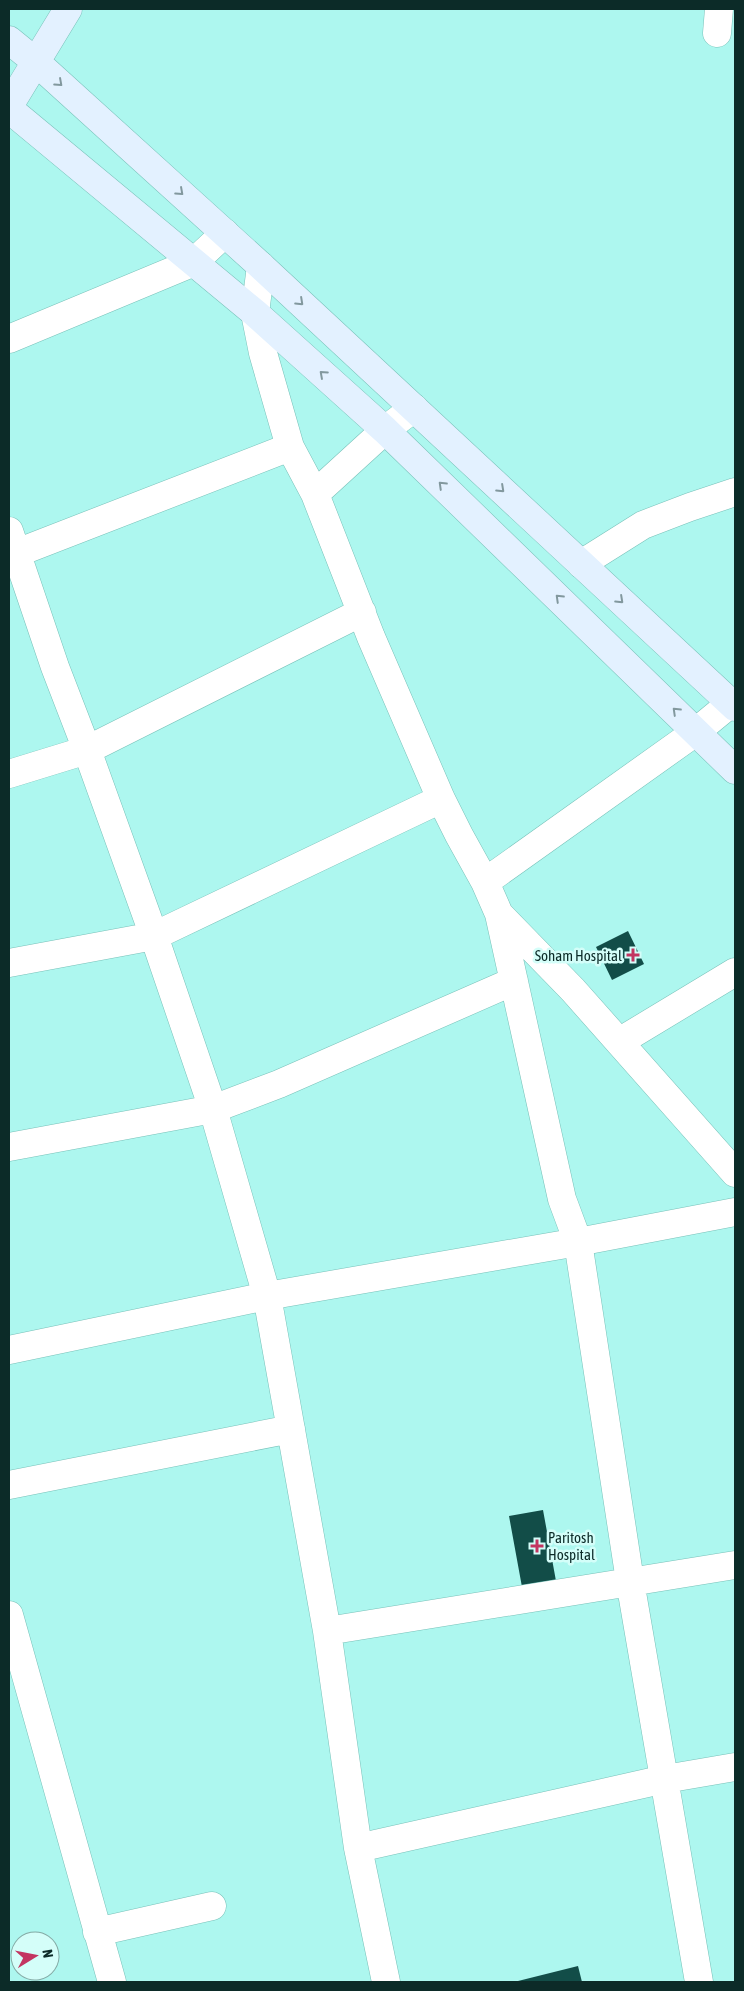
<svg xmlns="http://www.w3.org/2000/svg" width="744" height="1991" font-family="'Asap Condensed',sans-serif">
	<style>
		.building { fill: #124d48 }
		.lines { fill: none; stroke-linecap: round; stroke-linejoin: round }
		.minor-casing { stroke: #78c1b9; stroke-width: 29 }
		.tertiary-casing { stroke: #78c1b9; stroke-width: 29 }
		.secondary-casing { stroke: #78c1b9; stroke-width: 29 }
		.minor { stroke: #fff; stroke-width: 28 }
		.tertiary { stroke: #fff; stroke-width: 28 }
		.secondary { stroke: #e3f1ff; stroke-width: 28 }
		.oneway { stroke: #82989e }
		.poi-dot { fill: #c33561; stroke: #d4fef9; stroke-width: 2 }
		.labels { text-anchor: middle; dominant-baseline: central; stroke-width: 5; stroke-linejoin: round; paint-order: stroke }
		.poi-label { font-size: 15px; fill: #0c2b28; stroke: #d4fef9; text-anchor: end }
	</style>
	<rect width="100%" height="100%" fill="#adf7ef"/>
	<path class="building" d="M628,931L644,964L612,980L596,947Z
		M543,1510L556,1581L522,1587L509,1516Z
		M578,1966L582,1982H514Z"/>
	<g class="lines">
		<defs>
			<path id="minor" d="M717,33L719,9
				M261,266L255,313L263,353L290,447L315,494L371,637L441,799L459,835L485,882L499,914L562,1199L578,1242L630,1581L699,1982
				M9,339L194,262L225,233
				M315,494L385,430L414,408
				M9,531L55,667L87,750L154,936L213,1109L267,1296L327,1631L358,1848L386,1982
				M9,556L290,447
				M581,564L643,525L690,507L735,492
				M9,774L87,750L362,612
				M485,882L697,731L731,703
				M499,914L573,990L735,1173
				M9,963L154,936L441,799
				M619,1042L735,972
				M9,1147L213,1109L279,1084L514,981
				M9,1485L291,1429
				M9,1615L112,1982
				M327,1631L735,1565
				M358,1848L665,1779L735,1767
				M97,1932L212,1906"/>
			<path id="tertiary" d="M9,1350L267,1296L578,1242L735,1212"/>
			<path id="secondary" d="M9,40L36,62L261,266L735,707
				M9,106L68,9
				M9,109L255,313L385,430L735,770"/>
		</defs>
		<use href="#minor" class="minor-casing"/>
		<use href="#tertiary" class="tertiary-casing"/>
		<use href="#secondary" class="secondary-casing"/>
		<use href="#minor" class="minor"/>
		<use href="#tertiary" class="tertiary"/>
		<use href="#secondary" class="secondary"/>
	</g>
	<defs><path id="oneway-chevron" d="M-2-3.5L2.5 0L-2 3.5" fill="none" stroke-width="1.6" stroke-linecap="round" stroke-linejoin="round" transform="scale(1.25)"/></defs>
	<g class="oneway">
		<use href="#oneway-chevron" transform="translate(59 83) rotate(42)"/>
		<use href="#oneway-chevron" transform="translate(180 192) rotate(42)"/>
		<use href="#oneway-chevron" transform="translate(300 302) rotate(43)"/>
		<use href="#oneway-chevron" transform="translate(323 374) rotate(-138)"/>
		<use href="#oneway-chevron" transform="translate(442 485) rotate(-136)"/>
		<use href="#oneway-chevron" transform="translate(501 489) rotate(43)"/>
		<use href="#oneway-chevron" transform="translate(559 598) rotate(-136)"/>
		<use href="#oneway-chevron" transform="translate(620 600) rotate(43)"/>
		<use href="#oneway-chevron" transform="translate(676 711) rotate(-136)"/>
	</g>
	<g class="poi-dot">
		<path d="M630.5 947.5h5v5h5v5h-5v5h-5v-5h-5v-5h5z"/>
		<path d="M534.5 1538.5h5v5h5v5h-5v5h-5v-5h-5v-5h5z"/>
	</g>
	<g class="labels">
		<g class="poi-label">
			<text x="622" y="955">Soham Hospital</text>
			<text x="548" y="1537" text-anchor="start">Paritosh<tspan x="548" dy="17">Hospital</tspan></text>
		</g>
	</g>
	<rect width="744" height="1991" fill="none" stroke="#0c2b28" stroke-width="20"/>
	<g transform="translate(35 1956) rotate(80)"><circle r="24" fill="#d4fef9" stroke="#84aaa5"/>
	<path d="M0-4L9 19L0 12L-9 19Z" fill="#c33561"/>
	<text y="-8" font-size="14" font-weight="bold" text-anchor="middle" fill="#0c2b28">N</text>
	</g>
</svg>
